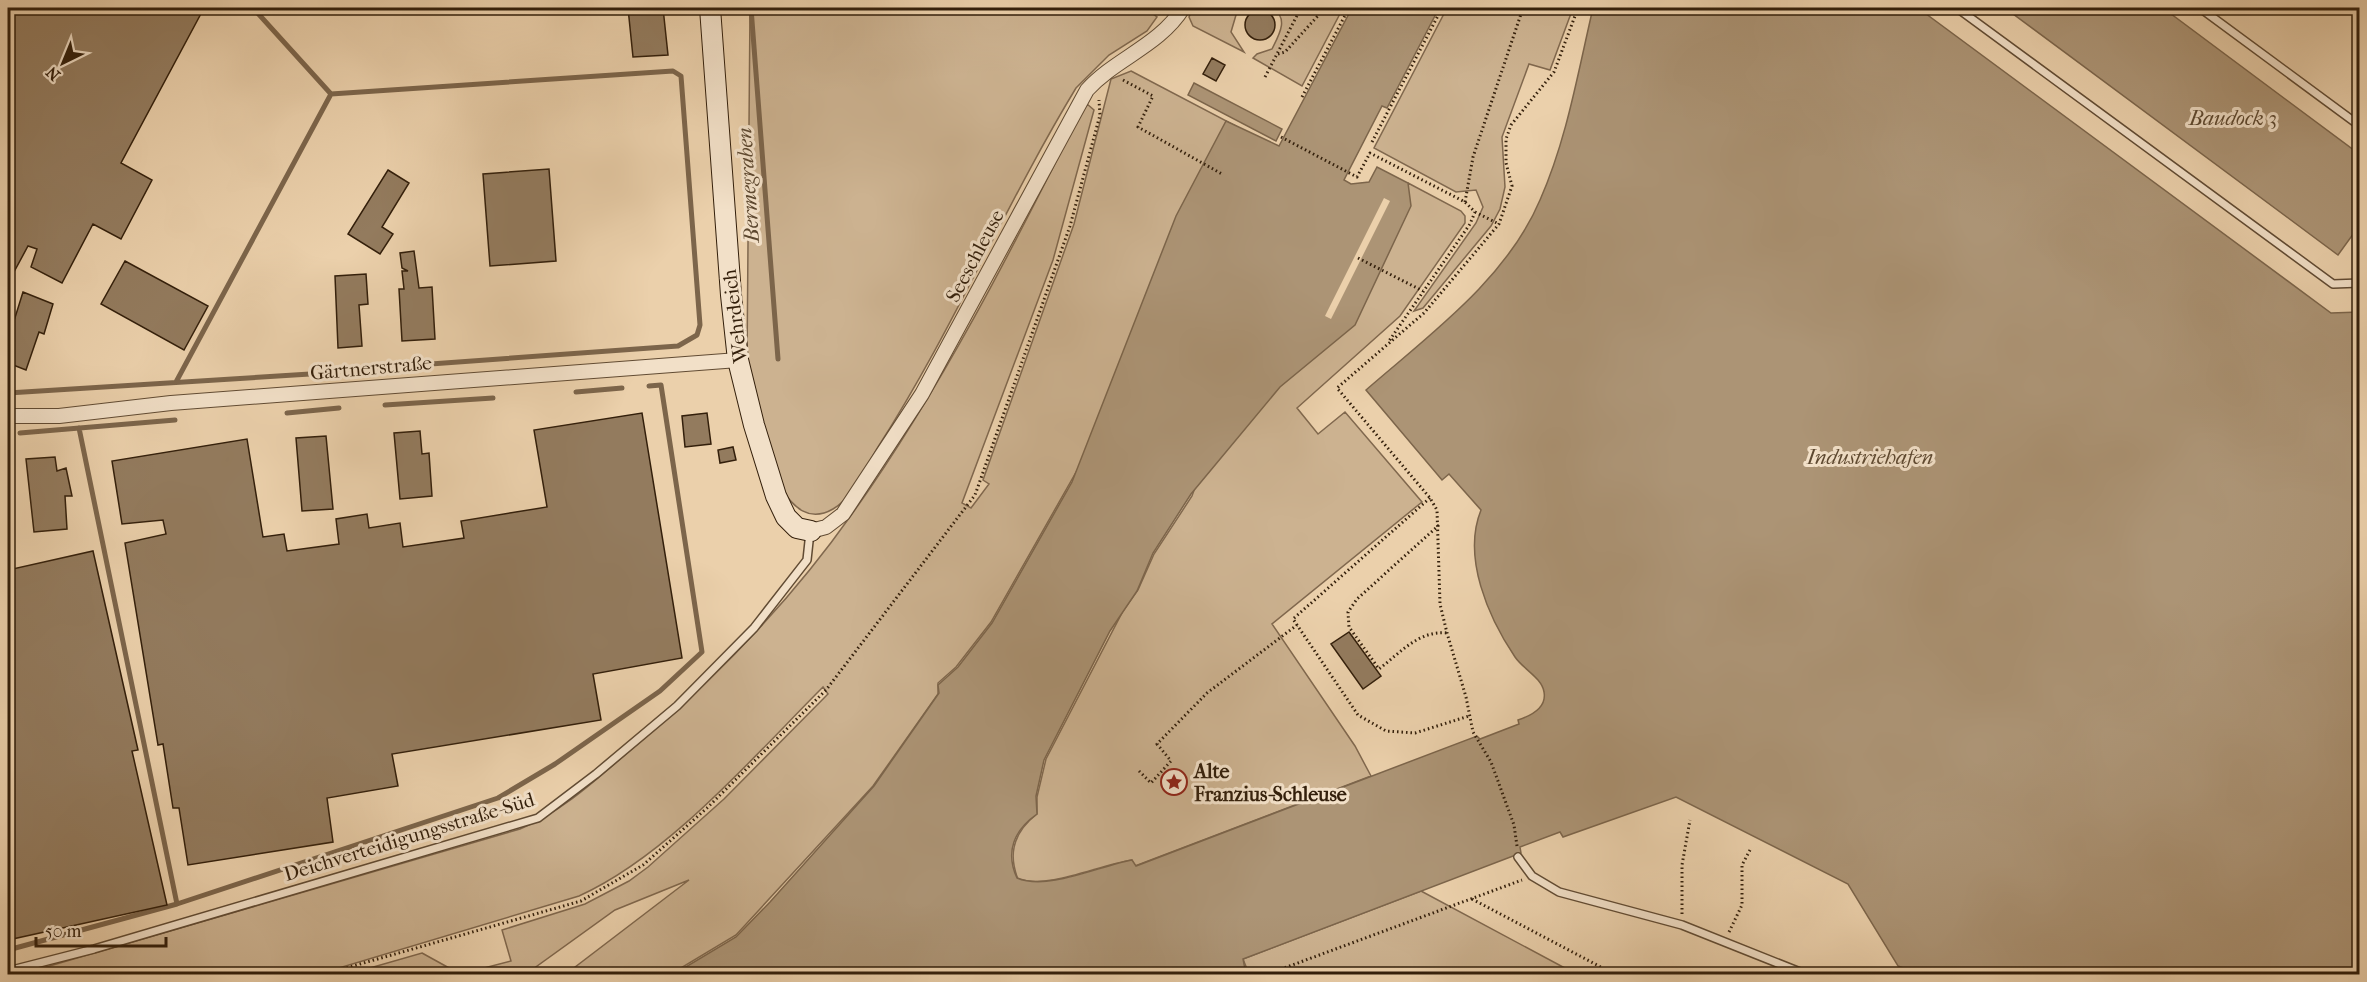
<svg xmlns="http://www.w3.org/2000/svg" width="2367" height="982" font-family="'IM FELL French Canon',serif">
	<style>
		.green { fill: #ccb290; stroke: #80684e; stroke-width: 1.5 }
		.water { fill: #ac9475; stroke: #7c654b; stroke-width: 1.5 }
		.pier { fill: #ebd0ab }
		.lines { fill: none; stroke-linecap: round; stroke-linejoin: round }
		.stream { stroke: #7c654b; stroke-width: 5 }
		.building { fill: #937b5e; stroke: #331f0b; stroke-width: 1.5 }
		.lane-casing { stroke: #614b33; stroke-width: 10 }
		.street-casing { stroke: #614b33; stroke-width: 16 }
		.secondary-casing { stroke: #331f0b; stroke-width: 22 }
		.path { stroke: #331f0b; stroke-width: 3; stroke-dasharray: 1.5 3; stroke-linecap: butt }
		.lane { stroke: #f2e0c8; stroke-width: 7 }
		.street { stroke: #f2e0c8; stroke-width: 14 }
		.secondary { stroke: #f2e0c8; stroke-width: 20 }
		.labels { text-anchor: middle; dominant-baseline: central; stroke-width: 6; stroke-linejoin: round; paint-order: stroke }
		.street-label { font-size: 20px; fill: #331f0b; stroke: #f2e0c8 }
		.poi-label { font-size: 20px; font-weight: bold; fill: #331f0b; stroke: #f2e0c8; text-anchor: start }
		.water-label { font-size: 21px; font-style: italic; fill: #5d4830; stroke: #f2e0c8 }
	</style>
	<rect width="100%" height="100%" fill="#ebd0ab"/>
	<filter id="stains"><feTurbulence type="fractalNoise" baseFrequency=".00333" numOctaves="4"/><feColorMatrix values="0 0 0 0 .2 0 0 0 0 .09 0 0 0 0 .02 0 0 0 .5 -.17"/></filter>
	<radialGradient id="worn" r=".72"><stop offset=".6" stop-color="#630" stop-opacity="0"/><stop offset="1" stop-color="#630" stop-opacity=".3"/></radialGradient>
	<path class="green" d="M750,8H1145L1157,17L1147,31L1109,55L1076,88C1005,205 952,332 878,447C866,467 853,498 833,509C809,523 793,507 781,488L747,362Z
		M1193,8H1245L1236,15L1231,32L1244,52L1193,26L1189,17Z
		M1273,8H1343L1302,86L1253,58L1257,54L1272,49C1279,35 1289,19 1273,8Z
		M1447,8H1573L1550,70L1529,64L1502,137L1505,187L1500,209L1491,226L1423,308L1414,311L1476,223L1483,207L1476,190L1456,192L1374,148Z
		M1131,71L1236,126L1150,342L991,622L956,667L938,683V694L873,786L736,935L671,974H566L689,880L615,910L526,974H461L511,961L502,930L585,904L629,881L648,867L724,799L828,694L823,687C753,757 668,856 579,896L319,974H22L520,829C566,810 602,774 640,742C719,675 792,599 852,514C940,391 1014,246 1082,110L1087,104L1094,110L1053,260L962,503L971,508L989,484L983,480L1074,224L1111,79Z
		M1408,183L1461,211L1465,216V223L1400,316L1297,408L1318,434L1345,412L1422,502L1272,624L1355,746L1371,776L1135,866L1132,860C1098,865 1050,889 1018,879C1007,852 1015,831 1037,814V797L1046,759L1123,611L1138,590L1154,554L1192,496L1207,454L1350,301Z
		M1421,891L1576,974H1249L1243,959Z
		M422,953L460,974H349Z"/>
	<path class="water" d="M1352,8H1439L1387,108L1382,106L1344,180L1351,184L1369,182L1377,167L1408,183L1411,206L1355,325L1280,387L1191,494L1153,553L1137,591L1110,631L1044,760L1036,796L1037,814C1014,830 1005,852 1017,878C1048,891 1099,866 1132,860L1136,866L1477,736L1480,739L1519,724L1518,720C1530,716 1547,708 1544,692C1542,678 1523,669 1515,657C1488,617 1462,557 1481,510L1449,474L1442,480L1366,390C1429,335 1506,280 1540,200C1567,139 1578,72 1593,8H1918L2331,313L2359,312V974H1920L1898,966L1848,884L1676,797L1563,837L1560,832L1520,847L1521,853L1243,959L1246,974H674L736,937L770,902L874,786L939,693L938,685L958,667L992,623L1072,482L1176,216L1226,121L1279,146Z
		M2005,8H2163L2359,154V226L2338,255Z
		M1194,83L1282,129L1276,141L1188,95Z"/>
	<path class="pier" d="M1384,198L1390,201L1331,319L1325,316Z"/>
	<g class="lines">
		<path class="stream" d="M253,8L331,94L673,71L681,76L700,325L697,335L678,346L334,371
			M751,8L778,359
			M176,382L331,94
			M576,392L622,388
			M8,393L310,374
			M385,405L493,398
			M287,413L339,408
			M79,428L177,904
			M20,433L175,420
			M8,950L177,904L498,798L555,764L660,691L702,652L661,385L649,386"/>
	</g>
	<path class="building" d="M8,8H204L121,163L152,180L121,239L93,224L62,283L31,267L37,249L28,246L8,283Z
		M628,8H663L668,55L633,57Z
		M1245 25a15 15 0 1 1 30 0a15 15 0 1 1-30 0Z
		M1212,58L1225,65L1216,81L1203,74Z
		M549,169L556,261L490,266L483,174Z
		M388,170L409,183L382,227L393,234L380,254L348,234Z
		M414,251L419,288L432,287L435,339L402,341L399,289H404L402,271H408L402,268L400,253Z
		M125,261L208,306L184,350L101,304Z
		M366,274L368,304L359,305L362,346L338,348L335,276Z
		M23,292L53,304L44,334L39,332L26,370L8,363V340Z
		M642,413L682,658L593,674L601,720L392,754L398,786L327,798L333,842L188,865L179,808H173L163,744L158,745L125,543L166,534L163,520L122,524L112,461L247,439L263,537L284,534L287,551L339,544L336,519L367,514L369,528L400,523L403,547L464,538L461,521L547,507L534,430Z
		M707,413L711,444L685,447L682,416Z
		M420,431L422,454L429,453L432,496L400,499L394,433Z
		M326,436L333,509L302,511L296,438Z
		M733,447L736,460L720,463L718,450Z
		M55,457L57,471L66,468L72,496H65L67,529L34,532L26,459Z
		M93,551L138,750L132,751L167,905L8,940V570Z
		M1349,632L1381,676L1363,689L1331,644Z"/>
	<g class="lines">
		<defs>
			<path id="lane" d="M1957,8L2333,284L2360,283
				M2200,8L2360,126
				M1518,857L1532,876L1559,892L1682,925L1805,974
				M8,971L94,949L538,818L596,774L677,706L754,628L807,560L810,532"/>
			<path id="street" d="M8,416H59L171,403L738,360
				M811,531L826,527L843,514L922,394L1087,90C1116,58 1159,46 1183,8"/>
			<path id="secondary" d="M710,8L731,295L738,360L754,425L776,496L786,517L797,528L811,531"/>
		</defs>
		<use href="#lane" class="lane-casing"/>
		<use href="#street" class="street-casing"/>
		<use href="#secondary" class="secondary-casing"/>
		<path class="path" d="M1151,8L1159,14
			M1278,54L1285,52L1325,8
			M1265,77L1301,8
			M1123,80L1153,96L1138,127L1222,174
			M1302,97L1349,8
			M1281,137L1357,177L1370,153L1465,202L1475,212L1470,224L1389,341
			M1372,142L1442,8
			M1465,202L1473,157L1523,8
			M1475,212L1499,224
			M1358,258L1423,291
			M1430,498L1293,619L1358,715L1386,731L1415,733L1469,716
			M1439,525L1357,599L1348,612L1349,627L1379,669C1400,653 1419,630 1447,633
			M1139,771L1151,783L1171,761L1157,744L1207,693L1297,625
			M1517,846L1514,825L1491,762L1473,732L1466,697L1447,633L1440,604L1437,510L1430,498L1337,388L1424,313L1499,224L1512,186L1506,163V139L1511,125L1554,72L1578,8
			M1472,899L1614,974
			M1682,914V865L1690,820
			M1729,932L1742,905V865L1750,850
			M325,974L581,901L643,865L707,808L826,690L975,495L1070,226L1100,115L1099,100
			M1268,974L1522,880"/>
		<use href="#lane" class="lane"/>
		<use href="#street" class="street"/>
		<use href="#secondary" class="secondary"/>
	</g>
	<defs>
		<symbol id="sight-ring" viewBox="-11 -11 22 22"><circle r="9.5" fill="#f2e0c8" stroke="#8f2418" stroke-width="1.5"/><path d="M0-6L1.8-2.2L6-1.7L2.9 1.2L3.7 5.4L0 3.3L-3.7 5.4L-2.9 1.2L-6-1.7L-1.8-2.2Z" fill="#8f2418"/></symbol>
	</defs>
	<g fill-rule="evenodd">
		<use href="#sight-ring" x="1159" y="767" width="30" height="30"/>
	</g>
	<g class="labels">
		<g class="street-label">
			<text transform="translate(975 256) rotate(-62)">Seeschleuse</text>
			<text transform="translate(735 316) rotate(-97)">Wehrdeich</text>
			<text transform="translate(371 368) rotate(-5)">Gärtnerstraße</text>
			<text transform="translate(409 837) rotate(-17)">Deichverteidigungsstraße-Süd</text>
		</g>
		<g class="poi-label">
			<text x="1194" y="771">Alte<tspan x="1194" dy="23">Franzius-Schleuse</tspan></text>
		</g>
		<g class="water-label">
			<text x="2233" y="118">Baudock 3</text>
			<text transform="translate(748 185) rotate(-94)">Bermegraben</text>
			<text x="1870" y="457">Industriehafen</text>
		</g>
	</g>
	<rect width="2367" height="982" fill="none" stroke="#ebd0ab" stroke-width="30"/>
	<rect x="9" y="9" width="2349" height="964" fill="none" stroke="#331f0b" stroke-width="3"/>
	<rect x="15" y="15" width="2337" height="952" fill="none" stroke="#331f0b" stroke-width="1.5"/>
	<g transform="translate(63 63) rotate(223)" stroke="#f2e0c8" stroke-width="4.5" paint-order="stroke">
	<path d="M0-4.5L10 22L0 15L-10 22Z" fill="#331f0b"/>
	<text y="-9" font-size="16" font-weight="bold" text-anchor="middle" fill="#331f0b">N</text>
	</g>
	<path d="M36 937v9h130v-9" fill="none" stroke="#331f0b" stroke-width="3"/>
	<text x="45" y="937" font-size="18" fill="#331f0b" stroke="#f2e0c8" stroke-width="4.5" paint-order="stroke">50 m</text>
	<rect width="100%" height="100%" filter="url(#stains)"/>
	<rect width="100%" height="100%" fill="url(#worn)"/>
</svg>
